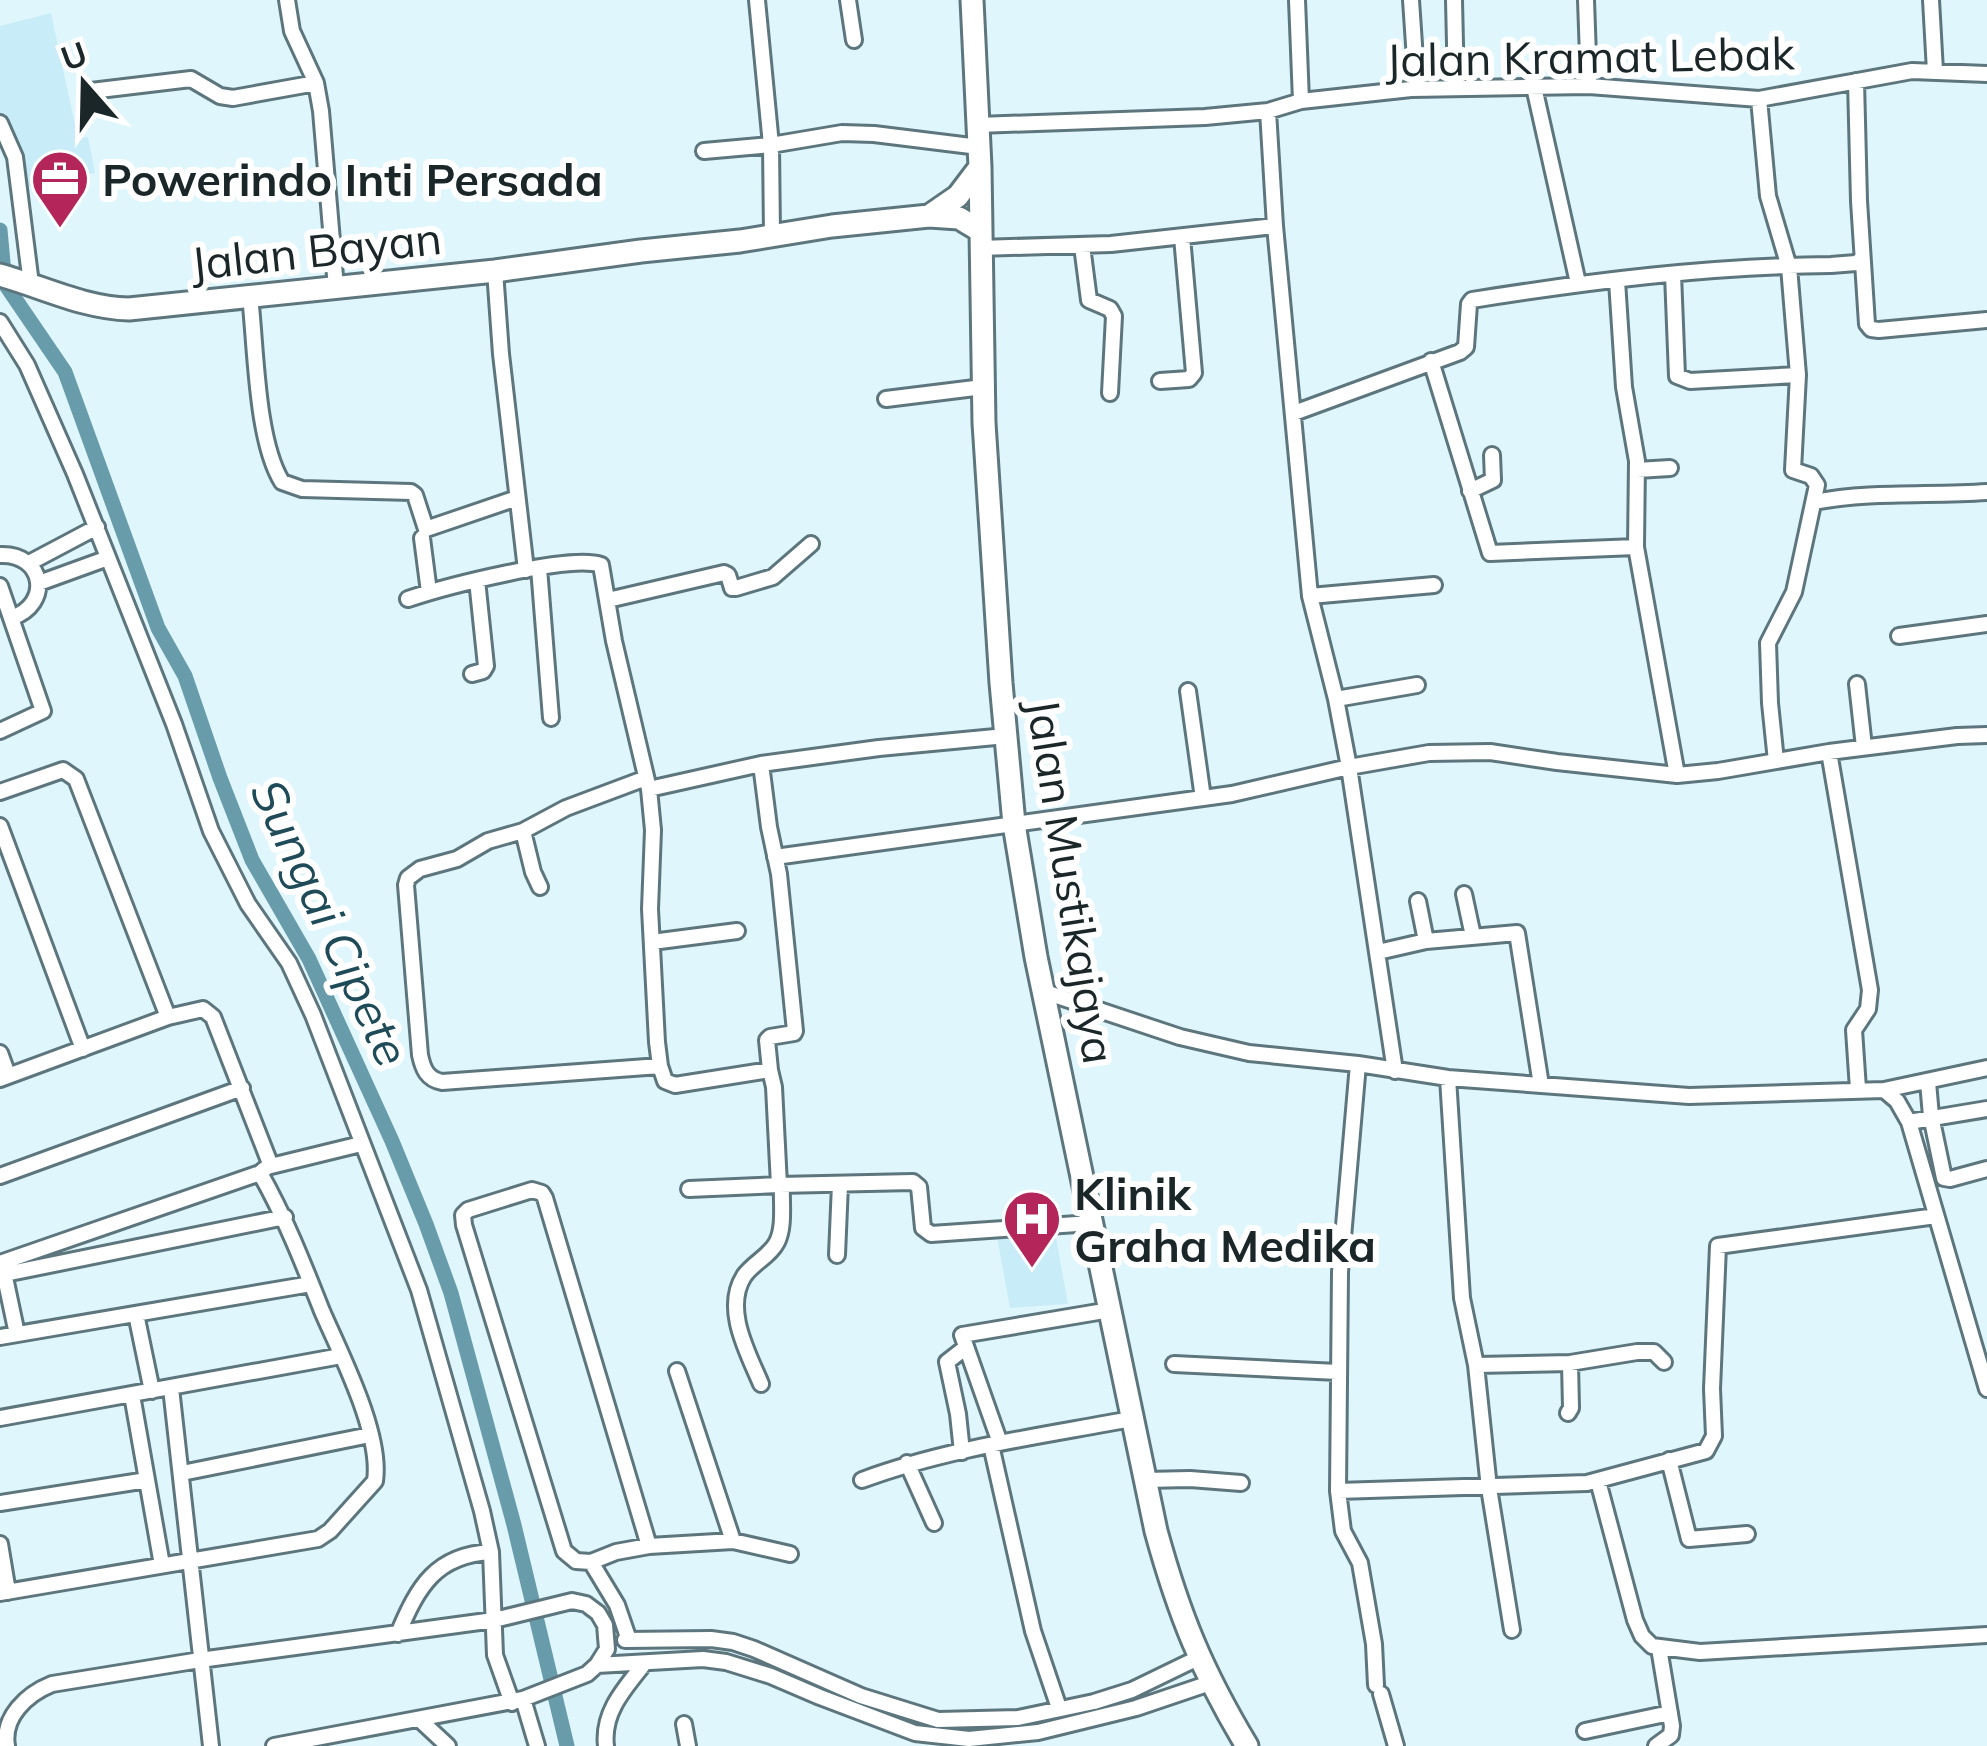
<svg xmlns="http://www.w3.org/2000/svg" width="1987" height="1746" font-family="Mulish,sans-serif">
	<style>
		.built { fill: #c8edf8 }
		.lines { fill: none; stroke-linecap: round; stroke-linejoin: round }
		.canal { stroke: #699cab; stroke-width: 15 }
		.street-casing { stroke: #5d767e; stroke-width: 20 }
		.secondary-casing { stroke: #5d767e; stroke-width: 27 }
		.street { stroke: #fff; stroke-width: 14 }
		.secondary { stroke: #fff; stroke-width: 21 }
		.labels { text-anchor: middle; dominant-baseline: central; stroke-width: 12; stroke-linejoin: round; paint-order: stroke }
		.street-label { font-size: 45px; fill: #1b2629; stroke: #fff }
		.poi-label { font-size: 45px; font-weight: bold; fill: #1b2629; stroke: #fff; text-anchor: start }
		.water-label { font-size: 48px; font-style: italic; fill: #1e4b57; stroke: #fff }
	</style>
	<rect width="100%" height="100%" fill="#e0f6fd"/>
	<path class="built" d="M51,13L78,139L88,137L95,173L23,188L6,123L0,115V26Z
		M1055,1232L1068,1304L1010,1308L997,1237Z"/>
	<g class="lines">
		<path class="canal" d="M0,230L5,284L65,372L158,628L185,676L220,778L252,860L309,959L392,1141L426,1224L451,1293L514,1525L567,1746"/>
		<defs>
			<path id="street" d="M287,0L292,31L316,83L321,111L336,288
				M848,0L854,40
				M1297,0L1301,101
				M1411,0L1417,89
				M1454,0L1456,88
				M1586,0L1589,86
				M1931,0L1935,71
				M1856,81L1859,201L1867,324L1871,329L1879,330L1987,320
				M1534,87L1578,283
				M91,91L191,79L220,96L233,98L316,83
				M1759,99L1768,196L1789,267L1798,375L1793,470L1811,476L1817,485L1794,592L1768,643L1770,703L1776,761
				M1268,111L1275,226L1310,596L1336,699L1349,767L1395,1071
				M0,123L15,157L31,284
				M978,125L1205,117L1268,111L1301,101L1411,89L1589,86L1759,99L1912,71L1987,74
				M704,151L771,145L757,0
				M772,235L771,145L842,133L874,134L979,147
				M1082,246L1089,300L1110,309L1114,316L1110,393
				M979,248L1111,244L1275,226
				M495,271L501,354L526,570
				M1673,274L1677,376L1690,381L1798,375
				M1617,281L1624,387L1637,461L1636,547
				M250,296C256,348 256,440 282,482L302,489L411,492L415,495L426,529L517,498
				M0,322L27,365L75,474L174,724L211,831L248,904L289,963L313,1015L419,1290L482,1511L491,1552L495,1655L512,1703
				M1431,361L1490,553L1636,547L1677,775
				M1160,381L1189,379L1194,373L1182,237
				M886,399L983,387
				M1294,413L1460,352L1466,347L1469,304L1472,300C1591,281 1710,266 1831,265L1856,263L1862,259
				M1637,470L1670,468
				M1470,491L1493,480L1492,455
				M1814,502C1871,491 1929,496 1987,492
				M422,538L429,592
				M0,555C44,553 53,604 11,618
				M29,563L97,527
				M539,568L551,718
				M39,583L108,558
				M0,586L43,711L0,731
				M1310,596L1434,585
				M408,599C444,587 570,554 601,565L614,641L649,789L653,830L650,909L657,1042L660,1066L665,1081L675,1085L770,1070L774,1087L779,1185L913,1182L919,1187L923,1228L931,1234L1091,1223
				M608,600L724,573L728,575L732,588H736L773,577L811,544
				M1899,636L1987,624
				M472,674L483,671L486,666L477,580
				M1857,684L1864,747
				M1188,691L1203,798
				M1336,699L1417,685
				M1829,752L1870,990L1868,1009L1854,1030L1858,1089
				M761,764L769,827L779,874L795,1031L794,1033L770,1037L767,1040L770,1070
				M646,778L566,808L523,831L488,841L457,859L420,869L408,878L406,885L420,1055C423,1069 427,1079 442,1082L660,1066
				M649,789L761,764L879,748L1006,736
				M0,792L63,770L76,779L168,1017
				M0,826L83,1049
				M523,831L533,872L540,887
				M775,857L1232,794L1349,767L1429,753L1490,752L1557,762L1677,775L1718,771L1829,752L1957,736L1987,735
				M1464,894L1473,936
				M1418,901L1426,941
				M652,942L737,931
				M1378,952L1426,941L1517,933L1541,1085
				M1045,992L1180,1037L1249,1053L1358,1064L1448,1078L1689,1096L1884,1090L1897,1101L1909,1122L1987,1389
				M0,1053L8,1075
				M1358,1064L1340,1272L1338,1491L1587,1483L1706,1451L1714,1436L1712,1389L1718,1246L1936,1216
				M1448,1078L1462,1298L1476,1365L1489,1488L1512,1630
				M0,1079L168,1017L203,1009L213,1017L271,1166L361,1144
				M1928,1082L1931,1116L1944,1178L1950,1179L1987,1169
				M1884,1090L1987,1068
				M1909,1122L1987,1109
				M0,1176L242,1088
				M689,1189L779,1185
				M837,1255L840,1184
				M0,1263L260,1173L266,1168
				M3,1268L17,1334
				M5,1274L285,1217
				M136,1314L152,1391
				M0,1337L311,1284
				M1174,1364L1338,1372
				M1476,1365L1570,1363L1637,1352H1654L1664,1362
				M677,1371L733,1541
				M761,1384C748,1353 723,1309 744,1276C753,1263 770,1256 777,1242C785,1226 781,1202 782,1185
				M171,1388L211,1746
				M132,1395L162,1565
				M1568,1413L1571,1408L1570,1363
				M0,1418L341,1356
				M1000,1443L962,1335L1110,1310
				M991,1445L1033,1631L1059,1708
				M962,1452L958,1414L947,1362L965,1348
				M1669,1460L1689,1539L1747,1534
				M907,1463L934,1523
				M182,1473L370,1435
				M862,1480C948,1448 1041,1436 1131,1419
				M1145,1480L1190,1479L1241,1483
				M1598,1481L1635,1620L1642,1636L1652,1646L1700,1652L1987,1635
				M1338,1491L1343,1531L1360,1563L1374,1644L1376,1685
				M0,1503L147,1480
				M0,1544L8,1592
				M591,1562L616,1552L649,1546L733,1541L790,1554
				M0,1593L318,1539L330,1531L375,1481C382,1434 341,1355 322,1311C303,1263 285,1217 260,1173
				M398,1634C418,1586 436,1555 491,1552
				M625,1640L711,1639L733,1642L754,1649L861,1696L938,1720L1018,1718L1094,1702L1132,1690L1198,1658
				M629,1640L617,1605L591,1562L576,1561L564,1551L464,1225L463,1215L468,1210L532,1190L542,1193L545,1198L649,1546
				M597,1665L703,1659L726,1662L771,1676L820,1697L915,1733L969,1739L1038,1732L1136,1708L1210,1683
				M1381,1694L1396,1746
				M523,1699L537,1746
				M419,1719L448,1746
				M684,1724L688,1746
				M1585,1731L1670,1713
				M7,1746C2,1717 27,1694 52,1684L200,1660L494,1620L572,1601L586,1604L598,1613L605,1625L607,1649L597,1665L587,1674L523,1699L274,1746
				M606,1746C602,1713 624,1689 644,1664
				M1656,1746L1671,1735L1672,1726L1659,1648"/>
			<path id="secondary" d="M972,0L980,167L984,423L1001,683L1014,824L1036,957L1156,1531C1179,1615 1202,1671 1247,1746
				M929,216L958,196L980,167
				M0,275C43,287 84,308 129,309L495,271L641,251L740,241L832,226L929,216L959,218L979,230"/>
		</defs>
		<use href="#street" class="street-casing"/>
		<use href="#secondary" class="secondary-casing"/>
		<use href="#street" class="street"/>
		<use href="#secondary" class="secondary"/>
	</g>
	<defs>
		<symbol id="office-pin" viewBox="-11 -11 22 30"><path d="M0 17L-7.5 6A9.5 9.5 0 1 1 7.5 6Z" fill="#b42659" stroke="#fff"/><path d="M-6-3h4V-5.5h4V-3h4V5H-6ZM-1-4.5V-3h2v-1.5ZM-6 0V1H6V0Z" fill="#fff"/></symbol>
		<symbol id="hospital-pin" viewBox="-11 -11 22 30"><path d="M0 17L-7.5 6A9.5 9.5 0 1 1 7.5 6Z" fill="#b42659" stroke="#fff"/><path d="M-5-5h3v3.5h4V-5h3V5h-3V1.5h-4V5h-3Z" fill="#fff"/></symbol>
	</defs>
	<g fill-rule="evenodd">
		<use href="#office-pin" x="27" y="146" width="66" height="90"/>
		<use href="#hospital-pin" x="999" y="1186" width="66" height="90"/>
	</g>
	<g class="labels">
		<g class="street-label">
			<text transform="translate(1590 56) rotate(-1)">Jalan Kramat Lebak</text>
			<text transform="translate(316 250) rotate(-6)">Jalan Bayan</text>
			<text transform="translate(1072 881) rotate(81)">Jalan Mustikajaya</text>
		</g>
		<g class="poi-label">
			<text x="102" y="179">Powerindo Inti Persada</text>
			<text x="1074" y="1193">Klinik<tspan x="1074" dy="52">Graha Medika</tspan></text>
		</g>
		<g class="water-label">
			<text transform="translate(331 922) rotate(65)">Sungai Cipete</text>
		</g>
	</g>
	<g transform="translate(84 84) rotate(340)" stroke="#ffffff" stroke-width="9" paint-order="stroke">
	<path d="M0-9L21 45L0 30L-21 45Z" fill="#1b2629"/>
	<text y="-18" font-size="33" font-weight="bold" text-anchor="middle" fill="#1b2629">U</text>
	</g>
</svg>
